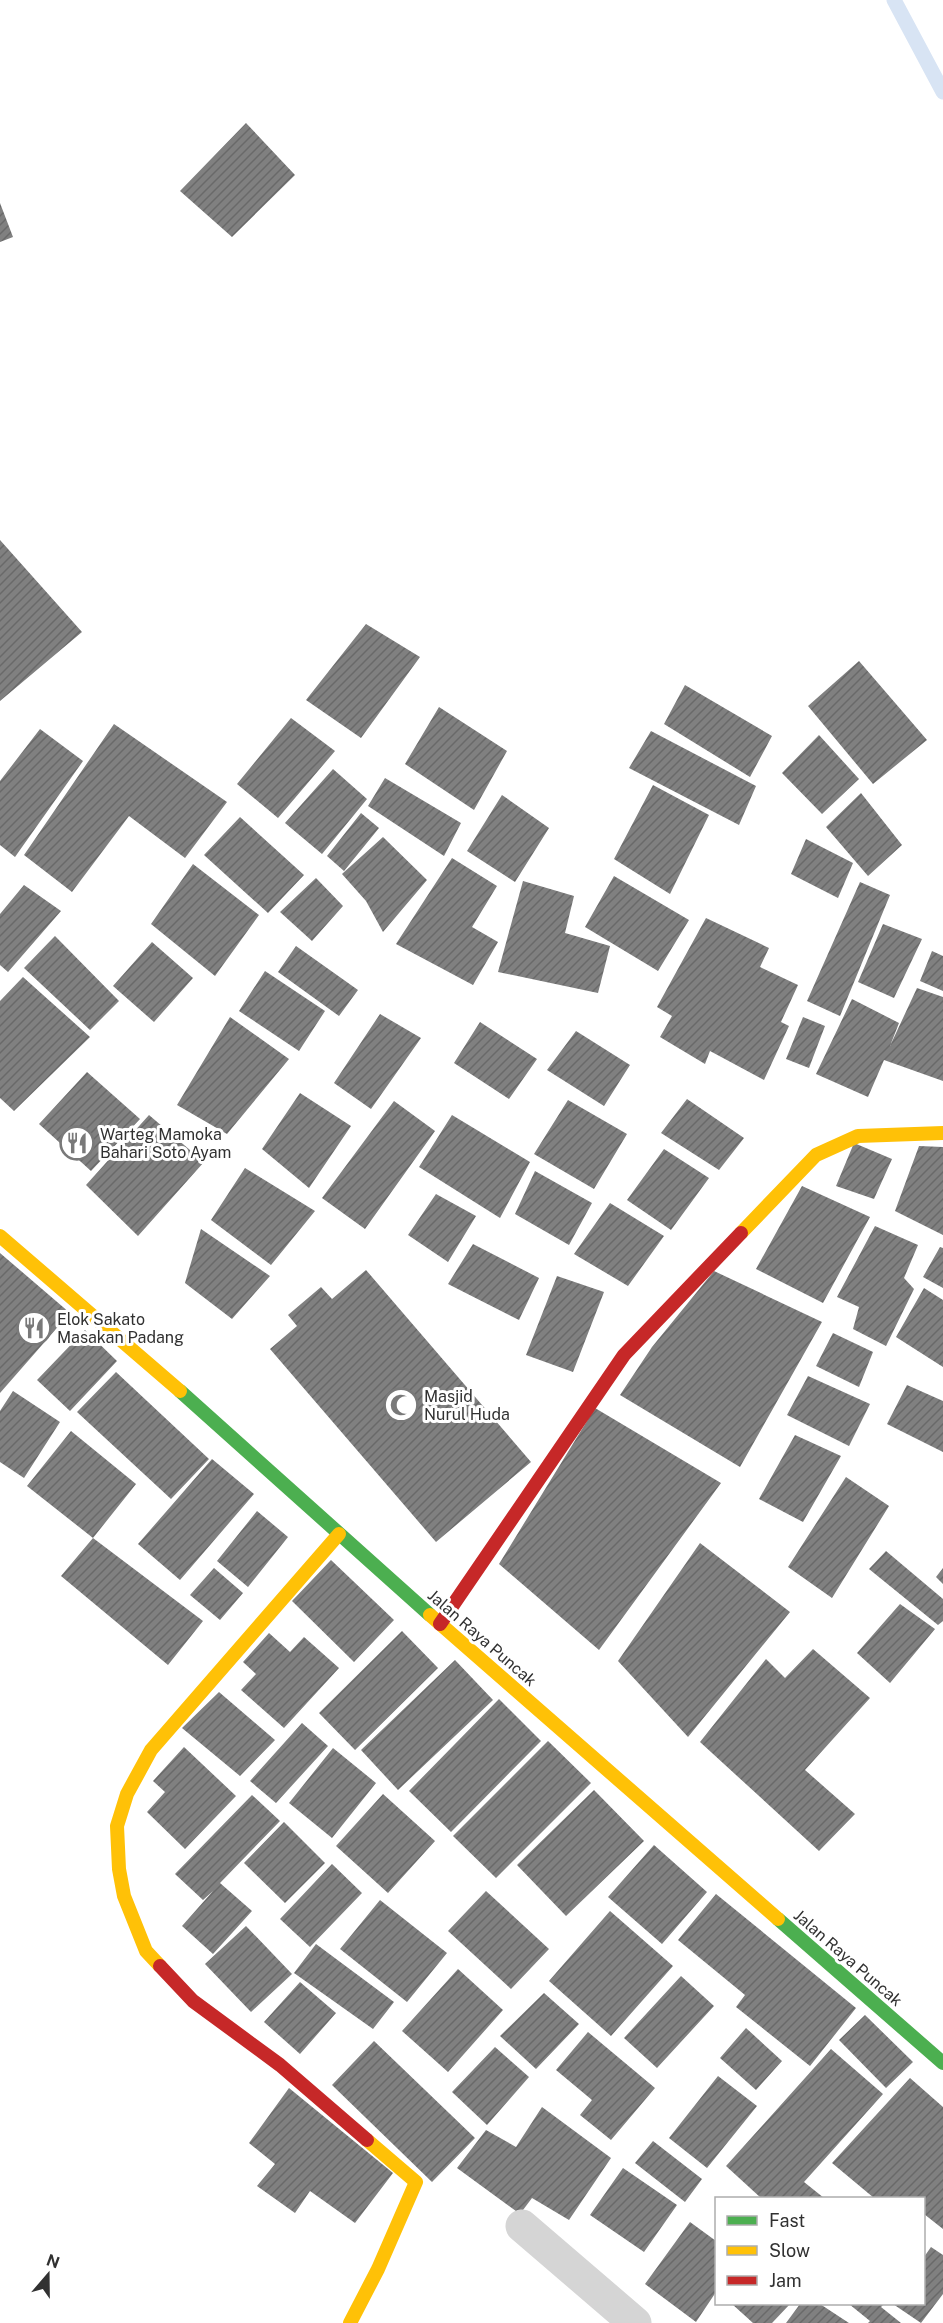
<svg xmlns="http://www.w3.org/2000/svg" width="943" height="2323" font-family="'Public Sans',sans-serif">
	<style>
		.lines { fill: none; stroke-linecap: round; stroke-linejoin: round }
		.stream { stroke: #d8e4f4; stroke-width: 15 }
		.building { fill: url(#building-hatch) }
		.street { stroke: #d5d5d5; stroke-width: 33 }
		.fast { stroke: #4caf50; stroke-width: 14 }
		.slow { stroke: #ffc107; stroke-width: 14 }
		.jam { stroke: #c62828; stroke-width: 14 }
		.labels { text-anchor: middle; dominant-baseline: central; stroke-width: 6; stroke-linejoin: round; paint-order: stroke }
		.poi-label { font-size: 16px; fill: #313131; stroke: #fff; text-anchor: start }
		.street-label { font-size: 16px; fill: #313131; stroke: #fff }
	</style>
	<defs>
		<pattern id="building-hatch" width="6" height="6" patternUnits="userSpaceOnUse" patternTransform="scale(1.5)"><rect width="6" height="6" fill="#808080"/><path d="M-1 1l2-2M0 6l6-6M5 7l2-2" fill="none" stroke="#696969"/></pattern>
	</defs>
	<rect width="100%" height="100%" fill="#fff"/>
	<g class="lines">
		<path class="stream" d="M894,0L943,92"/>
	</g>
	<path class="building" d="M246,123L295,175L232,237L180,191Z
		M0,203L13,237L0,242Z
		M0,540L82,632L0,701Z
		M366,624L420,657L361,738L306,700Z
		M859,661L927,740L873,784L808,706Z
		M685,685L772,736L750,777L664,724Z
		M439,707L507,751L474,810L405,764Z
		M291,718L335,751L278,818L237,784Z
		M114,724L227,802L185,858L129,816L72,892L24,855Z
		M40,729L83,761L15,857L0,845V781Z
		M651,731L756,786L739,825L629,768Z
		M819,735L859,779L822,814L782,773Z
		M333,769L367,799L322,854L285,823Z
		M385,778L461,823L444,856L368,806Z
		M653,785L709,815L670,894L614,859Z
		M861,793L902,845L868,876L826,827Z
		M502,795L549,828L515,882L467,851Z
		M361,813L379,828L344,871L327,856Z
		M240,817L304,875L268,913L204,855Z
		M383,837L427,880L383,932L366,901L342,874Z
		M806,839L853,863L838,898L791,874Z
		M452,858L497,886L472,927L498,942L473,985L396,944Z
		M193,864L259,915L215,976L151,924Z
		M614,876L689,920L658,971L585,927Z
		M316,878L343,906L312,941L280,912Z
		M523,881L574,896L565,933L610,946L598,993L498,972Z
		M860,882L890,895L840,1016L807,1001Z
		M24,885L61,911L8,972L0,965V914Z
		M706,918L769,948L760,967L798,985L781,1022L789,1026L764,1080L710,1051L705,1064L660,1037L672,1016L657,1007Z
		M883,924L922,939L894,998L858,982Z
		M55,936L119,1001L90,1030L24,968Z
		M152,942L193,978L154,1022L113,986Z
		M296,946L358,990L339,1016L278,972Z
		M932,951L943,956V991L920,981Z
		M265,971L325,1011L299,1051L239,1011Z
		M23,977L90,1037L14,1111L0,1098V1001Z
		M917,988L943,997V1081L884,1060L868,1097L816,1074L852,999L899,1023L890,1046Z
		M380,1014L421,1038L371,1109L334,1083Z
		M230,1017L289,1059L227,1134L177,1105Z
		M803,1017L825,1026L809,1068L786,1059Z
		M480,1022L537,1059L509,1099L454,1063Z
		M576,1031L630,1065L604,1106L547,1070Z
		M87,1072L140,1119L91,1171L39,1124Z
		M300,1093L351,1126L309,1188L262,1149Z
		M687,1099L744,1138L719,1170L661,1133Z
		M568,1100L627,1134L594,1189L534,1154Z
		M394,1101L435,1131L365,1229L322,1198Z
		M149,1115L204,1162L138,1236L86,1185Z
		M452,1115L530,1162L500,1218L419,1167Z
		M854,1143L892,1159L874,1199L836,1186Z
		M919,1146L943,1147V1235L895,1211Z
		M664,1149L709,1178L671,1230L627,1200Z
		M245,1168L315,1211L271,1265L211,1220Z
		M535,1171L592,1203L569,1245L515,1214Z
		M802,1186L870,1217L823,1303L756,1269Z
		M436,1194L476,1216L448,1262L408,1235Z
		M610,1203L664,1236L628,1286L574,1254Z
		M875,1226L918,1245L904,1278L914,1289L886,1346L853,1329L859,1307L837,1297Z
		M201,1229L270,1276L232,1319L185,1283Z
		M473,1244L539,1278L519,1320L448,1284Z
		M940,1247L943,1248V1288L923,1277Z
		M0,1253L70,1313L0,1393Z
		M366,1270L531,1462L436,1542L270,1349L297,1326L288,1315L321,1287L332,1299Z
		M714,1271L822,1322L740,1467L620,1395L652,1347Z
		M557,1276L604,1292L573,1372L526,1355Z
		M924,1288L943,1300V1367L896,1337Z
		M85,1330L117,1361L70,1411L37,1380Z
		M833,1333L873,1352L859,1387L816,1366Z
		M116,1372L209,1459L171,1499L77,1412Z
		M808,1376L870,1404L849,1446L787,1415Z
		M907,1385L943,1401V1452L887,1424Z
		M13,1391L60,1422L24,1478L0,1462V1411Z
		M595,1408L721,1483L599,1650L499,1564Z
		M71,1431L136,1484L93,1538L27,1486Z
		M795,1435L841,1456L803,1522L759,1499Z
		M212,1459L254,1494L180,1580L138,1544Z
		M846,1477L889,1506L832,1598L788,1567Z
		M257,1511L288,1537L248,1587L217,1561Z
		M93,1538L203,1621L168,1665L61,1576Z
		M700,1543L790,1612L688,1737L618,1661Z
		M886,1551L943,1599V1621L938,1625L869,1569Z
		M331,1560L394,1620L354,1662L292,1601Z
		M214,1568L243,1593L220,1620L190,1595Z
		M943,1568V1584L936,1577Z
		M900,1604L935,1629L890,1683L857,1653Z
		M402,1631L438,1668L355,1750L319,1713Z
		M269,1633L290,1652L304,1637L339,1668L284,1728L241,1690L256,1674L243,1662Z
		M813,1649L870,1698L805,1770L855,1814L819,1851L700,1742L766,1659L785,1678Z
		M455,1660L493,1700L398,1790L361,1750Z
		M219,1692L275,1740L240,1776L182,1728Z
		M499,1699L541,1741L451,1832L409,1791Z
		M302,1723L328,1746L276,1803L250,1781Z
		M548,1741L591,1783L496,1878L453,1836Z
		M184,1747L236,1796L185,1849L147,1812L165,1792L153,1781Z
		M333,1748L376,1783L332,1838L289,1803Z
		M594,1790L644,1841L566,1916L517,1865Z
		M383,1794L435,1841L388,1893L336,1846Z
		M252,1795L280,1821L220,1883L252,1911L213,1954L182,1926L213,1891L203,1900L175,1874Z
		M284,1822L325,1863L285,1903L244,1863Z
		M654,1845L707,1892L662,1944L608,1897Z
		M332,1864L362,1893L310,1947L280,1919Z
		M486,1891L549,1949L511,1989L448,1931Z
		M716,1894L856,2008L810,2066L736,2007L745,1995L678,1940Z
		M380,1900L447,1953L407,2002L340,1949Z
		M610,1911L673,1966L611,2036L549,1981Z
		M246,1926L292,1974L251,2012L205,1964Z
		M316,1944L394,2002L373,2029L294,1973Z
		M458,1969L503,2010L448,2072L402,2031Z
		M681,1976L714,2006L657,2068L624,2038Z
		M300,1982L336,2013L300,2054L264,2022Z
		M544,1993L579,2024L536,2069L500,2036Z
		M865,2015L913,2062L886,2088L839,2040Z
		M746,2028L782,2061L756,2090L720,2058Z
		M588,2032L655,2088L611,2140L580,2115L592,2100L556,2070Z
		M374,2041L475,2138L432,2182L332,2085Z
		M495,2047L529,2077L487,2125L452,2092Z
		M831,2049L883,2094L804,2182L824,2198H761L726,2166Z
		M718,2076L757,2106L707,2168L669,2138Z
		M910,2078L943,2107V2229L924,2214V2198H874L832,2163Z
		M289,2088L393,2173L355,2223L310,2191L295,2213L257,2186L275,2164L249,2143Z
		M542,2107L611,2158L569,2220L532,2198L520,2214L457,2168L486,2130L516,2147Z
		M653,2141L702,2179L685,2202L635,2163Z
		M623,2168L677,2205L644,2252L590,2215Z
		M690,2222L716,2241V2292L696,2322L645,2284Z
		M931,2247L943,2255V2294L921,2323L893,2304H924V2257Z
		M732,2304H790L772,2323H753Z
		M800,2304H820L849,2323H786Z
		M849,2304H884L881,2307L901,2323H868L870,2321Z"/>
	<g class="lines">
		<path class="street" d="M522,2226L635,2323"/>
		<path class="fast" d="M180,1391L430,1615
			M778,1919L943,2063"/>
		<path class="slow" d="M741,1233L816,1155L858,1136L943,1133
			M0,1236L180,1391
			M430,1615L778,1919
			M160,1966L146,1951L124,1896L119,1869L117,1826L127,1794L151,1750L339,1534
			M350,2323L378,2269L416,2182L367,2140"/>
		<path class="jam" d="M440,1624L624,1355L741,1233
			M160,1966L193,2001L280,2065L367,2140"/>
	</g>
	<defs>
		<symbol id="restaurant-ring" viewBox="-11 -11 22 22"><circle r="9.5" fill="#fff" stroke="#797979" stroke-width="1.5"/><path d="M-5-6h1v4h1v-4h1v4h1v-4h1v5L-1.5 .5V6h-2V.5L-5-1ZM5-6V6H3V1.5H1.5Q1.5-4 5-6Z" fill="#797979"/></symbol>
		<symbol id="mosque-ring" viewBox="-11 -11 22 22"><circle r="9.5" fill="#fff" stroke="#797979" stroke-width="1.5"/><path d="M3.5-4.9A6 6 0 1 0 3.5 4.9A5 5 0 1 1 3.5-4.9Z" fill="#797979"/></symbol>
	</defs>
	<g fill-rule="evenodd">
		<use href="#restaurant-ring" x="58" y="1124" width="38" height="38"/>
		<use href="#restaurant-ring" x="15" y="1309" width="38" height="38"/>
		<use href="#mosque-ring" x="382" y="1386" width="38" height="38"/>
	</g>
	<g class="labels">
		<g class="poi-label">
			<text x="100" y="1134">Warteg Mamoka<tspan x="100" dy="18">Bahari Soto Ayam</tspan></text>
			<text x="57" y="1319">Elok Sakato<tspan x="57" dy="18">Masakan Padang</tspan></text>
			<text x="424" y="1396">Masjid<tspan x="424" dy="18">Nurul Huda</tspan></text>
		</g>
		<g class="street-label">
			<text transform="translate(482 1638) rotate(41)">Jalan Raya Puncak</text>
			<text transform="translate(848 1958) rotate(41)">Jalan Raya Puncak</text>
		</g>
	</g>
	<rect x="715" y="2197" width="210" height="108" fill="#ffffff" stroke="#adadad" stroke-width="1.5"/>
	<rect x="727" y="2216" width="30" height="9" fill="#4caf50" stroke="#adadad" stroke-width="1.5"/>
	<text x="769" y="2227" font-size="18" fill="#313131">Fast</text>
	<rect x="727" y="2246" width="30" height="9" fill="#ffc107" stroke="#adadad" stroke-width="1.5"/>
	<text x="769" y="2257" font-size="18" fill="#313131">Slow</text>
	<rect x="727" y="2276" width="30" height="9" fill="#c62828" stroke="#adadad" stroke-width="1.5"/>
	<text x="769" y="2287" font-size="18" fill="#313131">Jam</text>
	<g transform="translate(48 2275) rotate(20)" stroke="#ffffff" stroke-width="4.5" paint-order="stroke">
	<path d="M0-4.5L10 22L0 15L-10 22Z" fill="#313131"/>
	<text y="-9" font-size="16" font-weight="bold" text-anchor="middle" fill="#313131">N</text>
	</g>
</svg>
